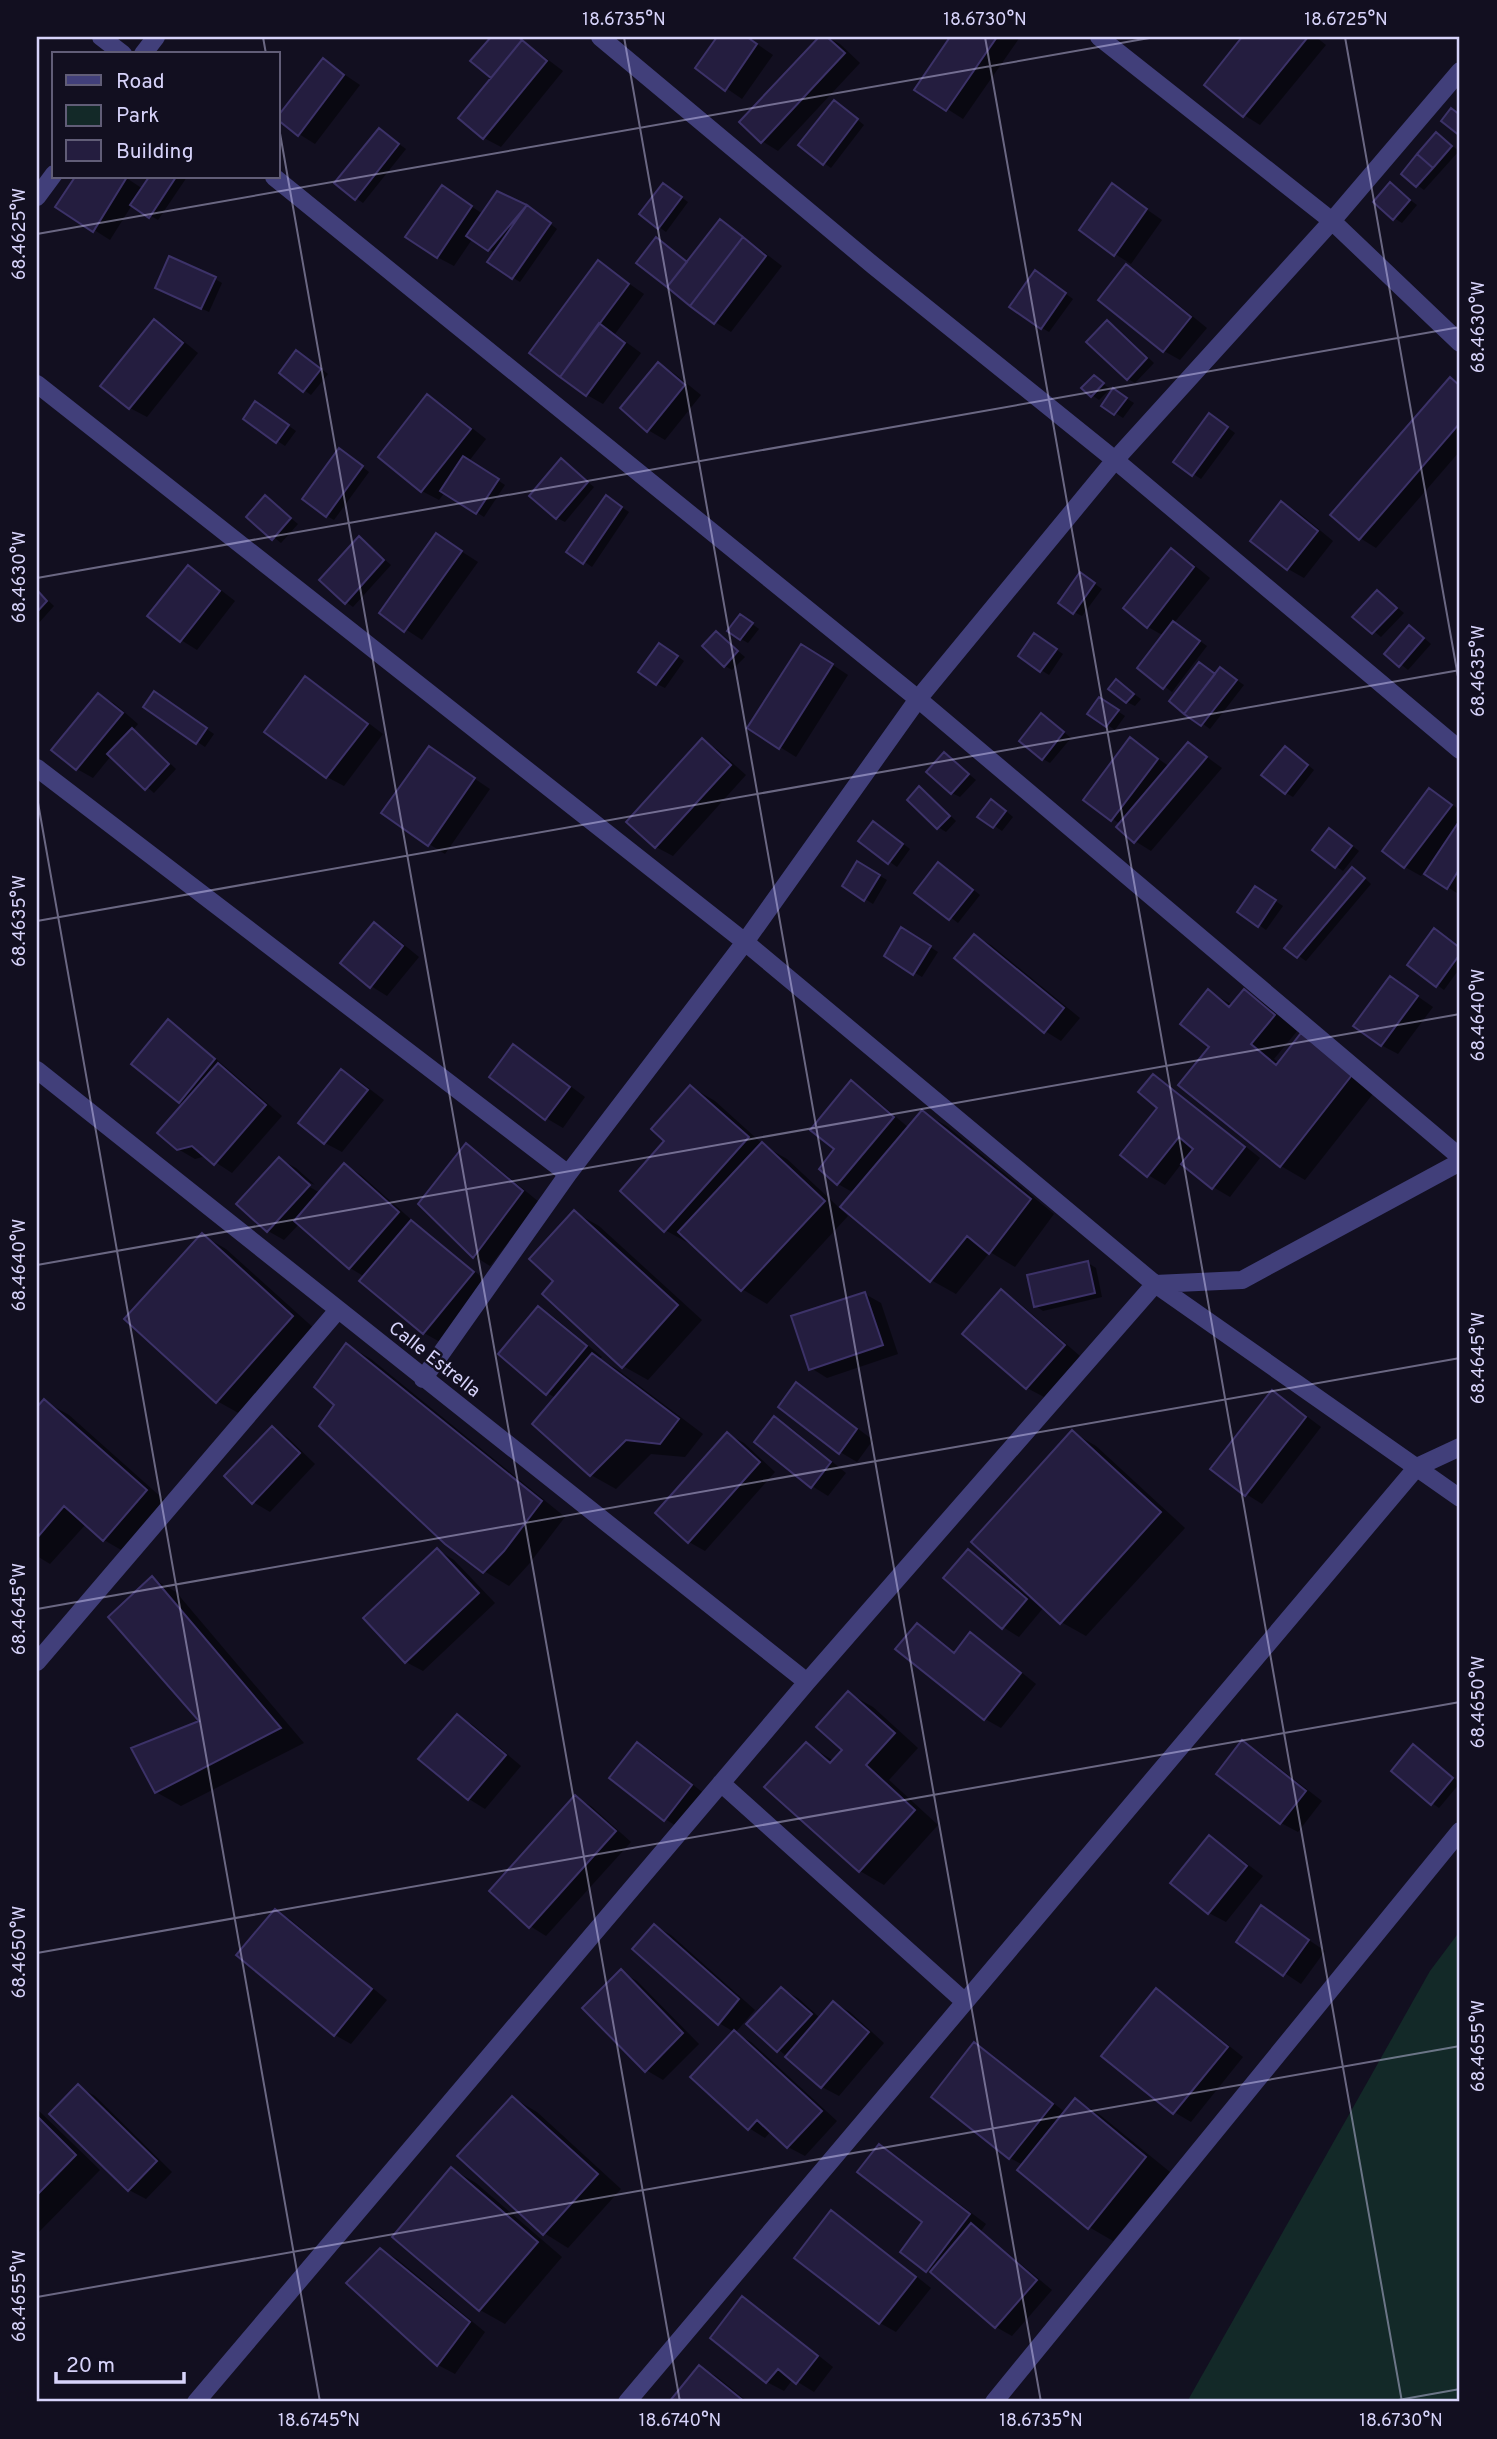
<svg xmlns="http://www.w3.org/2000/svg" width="1497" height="2439" font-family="Overpass,sans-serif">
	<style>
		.green { fill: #132928 }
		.shadow { fill: #0007 }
		.building { fill: #241d3f; stroke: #3c3268; stroke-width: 2 }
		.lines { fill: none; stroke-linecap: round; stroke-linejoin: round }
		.minor { stroke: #413f7a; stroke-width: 18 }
		.ticks { fill: none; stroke: #d7d3fa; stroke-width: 2; stroke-opacity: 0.45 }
		.labels { text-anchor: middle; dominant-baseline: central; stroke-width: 5; stroke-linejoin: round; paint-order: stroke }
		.street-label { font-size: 19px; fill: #d7d3fa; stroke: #120f20 }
		.neatline { fill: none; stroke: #d7d3fa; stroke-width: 2.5 }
		.ticks-label { font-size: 18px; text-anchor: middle; fill: #d7d3fa }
	</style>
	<rect width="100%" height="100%" fill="#120f20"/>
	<path class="green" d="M1460,1931V2402H1187L1430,1971Z"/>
	<path class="shadow" d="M493,37H518L563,71L501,147L484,138L460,118L493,78L473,61Z
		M719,37H747L773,55L742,99L697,68Z
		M822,37H827L840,44L860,63L778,151L762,141L742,122Z
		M952,37H1020L963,119L916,89Z
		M1245,37H1316L1326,45L1260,125L1244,115L1206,84Z
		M323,60L360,85L315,144L299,134Z
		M842,107L864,125L831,168L824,163Z
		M379,130L406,149L363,203L356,198Z
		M1437,134L1459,151L1424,190L1417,185Z
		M77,177H125L143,189L151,177H187L158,220L132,205L110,240L58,207Z
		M664,185L688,202L666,232L659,227Z
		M1390,185L1417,205L1402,223L1394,218Z
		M1113,186L1162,220L1131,264L1115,254Z
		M442,187L483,214L497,193L535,212L557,229L520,282L512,277L495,253L473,238L454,266L437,257Z
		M720,222L736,231L782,266L731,332L715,322L688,263Z
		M598,262L644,294L615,334L641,353L603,404L587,395Z
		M1127,266L1143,276L1207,328L1180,360L1164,351L1101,300Z
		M1043,277L1073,299L1049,332L1042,328Z
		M215,279L222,283L209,312L165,292Z
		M155,321L171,331L198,353L147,417L130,408L102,386Z
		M1107,322L1115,326L1154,363L1135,383L1128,379Z
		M304,356L328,374L311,395L304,390Z
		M659,364L675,374L701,395L665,440L648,430Z
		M1094,377L1110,389L1099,400L1092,395Z
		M1450,379L1460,385V451L1376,548L1360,538Z
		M1121,395L1134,403L1123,418L1103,405Z
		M428,396L444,406L486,439L469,461L505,485L484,517L445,492L439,500L422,491L380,457Z
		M263,408L296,431L285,446L245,419Z
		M1217,420L1235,433L1201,479L1175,462Z
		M347,455L369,472L334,520L327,516Z
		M562,461L594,487L565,522L557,518Z
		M265,497L298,524L281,543L249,517Z
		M614,502L629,512L592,567L569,551Z
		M1281,503L1298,512L1333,541L1304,578L1288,569Z
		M436,535L478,562L422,640L381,613Z
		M360,538L391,565L353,607L346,602Z
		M1171,551L1188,560L1210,578L1174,623L1207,646L1172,692L1140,668L1164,636L1148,627Z
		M188,567L204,577L235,601L197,650L181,640Z
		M1088,579L1102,589L1082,616L1074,612Z
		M37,590L54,606L37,625Z
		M1378,592L1404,613L1381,637L1355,616Z
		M748,621L759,629L748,643L741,639Z
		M1417,632L1431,644L1408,670L1387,653Z
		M716,633L745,657L732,670L725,666Z
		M1042,640L1063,654L1049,675L1041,670Z
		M668,649L684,661L665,688L657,684Z
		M818,655L848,675L796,757L780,747Z
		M1228,674L1244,685L1210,729L1171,701L1216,675Z
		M306,678L322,688L383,734L344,786L327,777L266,731Z
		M1116,681L1141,699L1135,706L1127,702Z
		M99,695L115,704L138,724L133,730L140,735L176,769L154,793L111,756L93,778L77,769Z
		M162,698L214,734L205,747L145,706Z
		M1107,704L1125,716L1115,730L1090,713Z
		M1049,720L1071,738L1050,763L1043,759Z
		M1130,739L1170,767L1189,744L1222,768L1151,851L1135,841L1121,825L1086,799Z
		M702,740L718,750L746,775L673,856L656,847L629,822Z
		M429,748L490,789L445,854L429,844Z
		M1293,753L1314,770L1293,797L1286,793Z
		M944,754L976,780L960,797L952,793Z
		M920,789L927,793L956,821L946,832L938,827Z
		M1430,790L1460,810V895L1424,872L1421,876L1405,867Z
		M999,805L1013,817L1002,831L980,816Z
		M882,828L910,849L897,867L861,841Z
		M1337,834L1359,851L1343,871L1336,866Z
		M858,863L887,880L873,904L844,886Z
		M946,868L980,895L958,923L917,892Z
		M1360,874L1371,884L1306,961L1286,947Z
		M1263,893L1283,906L1266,930L1259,925Z
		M374,924L391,934L419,957L387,996L371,986Z
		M902,929L938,952L922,977L886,956Z
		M1442,935L1460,948V968L1444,990L1437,985Z
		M974,936L991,945L1080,1018L1061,1041L1045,1031Z
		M1391,978L1433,1007L1398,1054L1381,1045Z
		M1244,991L1268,1006L1298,1030L1274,1059L1279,1063L1301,1036L1376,1090L1305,1180L1281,1166L1211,1047L1209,992L1233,1005Z
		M168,1022L184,1031L282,1116L232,1173L206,1156L195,1159L178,1149L184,1104L180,1102Z
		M514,1047L530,1056L585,1097L563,1128L546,1118Z
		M342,1071L358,1080L384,1100L342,1152L325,1143L300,1123Z
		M1154,1076L1170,1086L1260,1158L1230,1197L1213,1187L1182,1163L1165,1185L1148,1175L1159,1107Z
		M851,1083L867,1092L909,1128L922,1112L947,1126L1054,1214L1015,1267L990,1252L956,1294L931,1280L854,1193L838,1184L821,1168L836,1149Z
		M691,1087L715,1101L766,1147L787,1159L848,1216L767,1304L742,1289L692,1242L690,1244L665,1230L667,1141Z
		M466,1145L482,1155L539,1202L490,1266L474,1256Z
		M279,1159L296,1168L315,1185L303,1179L301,1182L322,1194L345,1165L361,1175L414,1222L413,1223L427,1232L489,1283L440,1342L424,1333L365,1277L350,1268L300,1223L284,1240L268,1231Z
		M574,1212L599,1226L702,1320L648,1380L623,1366L556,1281Z
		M202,1235L226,1249L317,1331L242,1415L217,1401Z
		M1088,1263L1096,1268L1102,1297L1043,1311L1036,1306Z
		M1001,1291L1017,1301L1080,1356L1044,1397L1027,1388L965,1334Z
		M865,1294L881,1303L898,1354L827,1378L811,1368Z
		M539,1308L555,1318L602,1357L600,1359L617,1369L703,1434L685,1457L651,1454L616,1489L591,1475L534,1424L556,1398L547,1393Z
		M347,1345L371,1359L565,1517L529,1564L509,1586L484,1571L336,1405Z
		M796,1385L812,1394L873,1440L857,1462L840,1452Z
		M1272,1392L1288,1402L1321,1427L1262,1504L1246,1494Z
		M44,1401L69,1415L171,1506L128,1554L104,1540L86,1524L50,1564L37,1556V1409Z
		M775,1419L791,1428L846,1473L828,1496L812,1486Z
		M272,1428L288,1438L315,1464L270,1512L253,1502Z
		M1072,1432L1096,1446L1185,1528L1086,1636L1061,1622L1044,1607L1019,1637L1003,1627L968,1551L985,1560L1041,1608L1043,1606Z
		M727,1434L744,1443L775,1472L705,1551L689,1542Z
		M438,1550L454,1560L495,1603L423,1671L406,1662Z
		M152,1578L176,1592L304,1743L181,1806L156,1792L202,1721Z
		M917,1625L933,1635L956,1653L970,1634L986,1644L1036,1684L1001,1728L985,1719Z
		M848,1693L873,1707L918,1748L889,1780L938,1825L884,1885L860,1871L767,1786L806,1744L834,1761L844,1749Z
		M457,1716L473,1725L521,1766L485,1809L469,1799Z
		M1242,1743L1259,1752L1322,1801L1298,1832L1281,1823L1218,1773Z
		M638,1744L654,1753L707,1796L681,1829L665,1819Z
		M1421,1751L1460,1783L1439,1808L1432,1803Z
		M575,1797L591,1806L631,1842L546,1936L530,1926Z
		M1209,1837L1225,1847L1263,1876L1226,1922L1209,1913Z
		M1262,1908L1325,1951L1301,1984L1238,1942Z
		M275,1911L291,1920L387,2000L351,2044L335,2035L238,1955Z
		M655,1926L671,1935L755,2010L735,2033L751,2042L837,2121L805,2156L788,2147L771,2131L765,2138L749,2128L734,2032L719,2023Z
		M621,1972L637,1981L699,2044L663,2080L646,2070Z
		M781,1989L798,1998L820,2018L834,2003L850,2012L884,2043L839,2096L822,2087L749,2024Z
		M1156,1990L1172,2000L1243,2057L1191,2122L1174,2112L1104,2056Z
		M974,2044L991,2054L1066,2113L1076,2100L1100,2115L1170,2172L1113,2241L1089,2227L1023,2165L1010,2158L933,2097Z
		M79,2087L95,2096L172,2172L146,2199L129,2190Z
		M513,2098L537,2112L621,2189L568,2248L544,2233Z
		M37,2109L100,2170L37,2234Z
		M879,2146L896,2156L986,2224L981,2231L1052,2290L1012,2336L996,2327L938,2276L902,2251L925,2222Z
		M452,2169L476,2183L562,2257L505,2324L480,2310L395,2236Z
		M832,2212L848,2222L931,2288L896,2332L880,2323Z
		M380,2250L397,2259L485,2332L455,2374L438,2365L348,2283Z
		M743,2298L759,2308L833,2367L814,2392L793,2379L784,2391L767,2382L713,2338Z
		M699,2367L716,2376L748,2402H671Z"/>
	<path class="building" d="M491,37H518L522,40L491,78L470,61Z
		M717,37H747L757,44L725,91L695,68Z
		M819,37H827L845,53L761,143L739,122Z
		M950,37H997L946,111L914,90Z
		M1242,37H1308L1243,117L1204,85Z
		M522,40L547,61L483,139L458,118Z
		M323,58L344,75L298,136L278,120V116Z
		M834,100L858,119L823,165L798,145Z
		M1451,108L1460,115V136L1441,121Z
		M379,128L399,144L355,200L334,183Z
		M1436,132L1452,146L1433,168L1417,154Z
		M1417,154L1433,168L1416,187L1401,174Z
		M75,177H127L93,232L55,207Z
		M149,177H176L149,218L130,205Z
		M1390,182L1410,200L1393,220L1373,202Z
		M663,183L682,197L658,229L639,214Z
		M1112,183L1147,209L1114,256L1079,230Z
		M442,185L472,206L437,258L405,237Z
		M497,191L527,205L488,251L466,236Z
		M527,205L551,223L512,279L487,262Z
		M720,219L743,237L690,306L667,287Z
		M656,237L687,262L667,287L636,263Z
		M743,237L766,256L714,324L690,306Z
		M169,256L216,277L201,309L155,288Z
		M598,260L629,284L560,377L529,353Z
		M1126,264L1191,317L1163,352L1098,300Z
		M1035,270L1066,293L1041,329L1009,307Z
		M154,319L183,343L129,409L100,386Z
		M1107,320L1147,358L1127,380L1086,342Z
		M599,323L625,343L586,396L560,377Z
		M296,350L321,369L303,392L279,373Z
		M658,362L685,385L647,432L620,408Z
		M1094,375L1104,383L1091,397L1081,388Z
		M1450,377L1460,386V423L1359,540L1330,515Z
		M1113,388L1127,398L1114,415L1101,406Z
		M427,394L471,429L421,492L378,457Z
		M255,401L289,425L276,443L243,419Z
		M1209,413L1228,427L1192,476L1173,462Z
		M339,448L363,466L326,517L302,499Z
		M463,456L499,479L476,514L440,491Z
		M561,458L588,482L556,519L529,496Z
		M265,495L291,518L272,540L246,517Z
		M606,495L622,507L583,564L566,552Z
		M1281,501L1318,531L1287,570L1250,541Z
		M436,533L462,551L404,632L379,613Z
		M359,536L384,560L345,604L319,580Z
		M1171,548L1194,567L1147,628L1123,608Z
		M188,565L220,591L180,642L147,616Z
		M1080,572L1095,583L1073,614L1058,603Z
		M37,590L47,601L37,612Z
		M1377,590L1397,608L1372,634L1352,617Z
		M740,614L753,623L740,640L727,631Z
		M1173,621L1200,641L1163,689L1137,668Z
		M1409,625L1424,638L1399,667L1384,654Z
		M716,631L738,651L724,667L702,646Z
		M1034,633L1057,649L1040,672L1018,656Z
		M659,643L678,656L656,685L638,672Z
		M801,644L833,664L779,749L747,728Z
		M1199,662L1215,674L1184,714L1169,701Z
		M1220,667L1237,680L1201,726L1184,714Z
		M305,676L368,724L326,778L264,732Z
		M1116,679L1134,694L1126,703L1108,689Z
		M154,691L207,728L196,744L143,707Z
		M98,693L123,713L76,770L51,750Z
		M1099,697L1119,710L1106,727L1087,714Z
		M1041,713L1064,732L1042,760L1019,741Z
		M132,728L169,764L145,790L107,754Z
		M1130,737L1158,759L1111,821L1083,800Z
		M702,738L731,765L655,848L626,822Z
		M1188,742L1207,757L1134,843L1116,827Z
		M429,746L475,778L428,846L381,813Z
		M1285,746L1308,765L1285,794L1261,775Z
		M944,752L969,774L951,794L926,772Z
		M919,786L950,816L937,829L907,800Z
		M1429,788L1452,805L1404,868L1382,851Z
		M991,799L1006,811L993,828L977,817Z
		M1460,820V868L1447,889L1424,874Z
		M873,821L903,844L888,864L858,841Z
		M1329,828L1352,846L1335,868L1312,850Z
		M857,861L880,875L864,901L842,886Z
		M938,862L973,890L949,920L914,893Z
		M1352,867L1365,878L1297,958L1284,948Z
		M1255,886L1276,900L1258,927L1237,912Z
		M374,922L403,946L370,988L340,963Z
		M901,927L931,946L913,975L884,956Z
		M1434,928L1460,948V954L1436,987L1407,965Z
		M974,934L1064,1008L1044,1033L954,958Z
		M1390,976L1418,996L1381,1046L1353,1026Z
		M1208,989L1229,1007L1244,989L1275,1015L1251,1044L1276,1065L1301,1033L1352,1075L1280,1167L1178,1085L1209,1047L1180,1024Z
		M168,1019L215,1059L179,1103L131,1064Z
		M513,1044L570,1087L545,1120L489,1077Z
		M218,1063L266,1105L214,1165L192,1146L177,1150L157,1133Z
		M341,1069L368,1090L324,1144L298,1123Z
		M1153,1074L1245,1147L1212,1189L1181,1164L1193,1149L1179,1137L1147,1177L1120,1155L1157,1108L1138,1092Z
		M851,1080L894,1117L837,1185L819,1169L834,1149L810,1130Z
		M690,1085L749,1137L664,1232L620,1191L664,1141L651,1129Z
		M922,1110L1031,1199L989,1254L967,1236L930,1282L840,1207Z
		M762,1142L825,1201L741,1291L678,1232Z
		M466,1143L523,1191L473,1258L418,1204Z
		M279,1157L310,1185L267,1232L236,1204Z
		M344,1163L399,1212L349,1269L294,1221Z
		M574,1210L678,1305L622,1368L542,1294L553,1281L529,1259Z
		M411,1220L474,1272L423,1334L359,1281Z
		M202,1233L293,1316L216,1403L124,1319Z
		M1088,1261L1095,1293L1034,1307L1027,1275Z
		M1001,1289L1065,1345L1026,1389L962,1334Z
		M865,1292L883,1345L809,1370L791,1316Z
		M538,1306L587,1346L546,1395L498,1354Z
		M346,1343L542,1501L504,1551L483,1573L445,1544L319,1426L334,1405L314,1387Z
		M592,1353L679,1419L660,1444L626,1440L590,1476L532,1424Z
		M796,1382L857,1429L839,1454L778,1407Z
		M1272,1390L1306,1417L1245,1496L1210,1469Z
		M44,1399L147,1490L103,1541L64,1506L37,1538V1407Z
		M774,1416L831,1462L811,1488L754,1442Z
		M272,1426L300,1453L252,1504L224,1476Z
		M1072,1430L1161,1512L1060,1624L971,1542Z
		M727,1432L760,1462L688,1543L655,1513Z
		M437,1548L479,1593L405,1663L363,1618Z
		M968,1549L1027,1599L1002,1629L943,1578Z
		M152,1576L281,1728L155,1793L131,1748L199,1721L108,1617Z
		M917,1623L954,1653L970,1632L1021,1673L984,1720L895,1649Z
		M848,1691L895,1733L866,1765L915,1810L859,1872L764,1787L806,1742L830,1763L842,1750L816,1727Z
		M457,1714L506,1755L468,1800L418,1759Z
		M1242,1740L1306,1791L1280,1824L1216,1774Z
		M637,1742L692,1785L664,1821L609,1778Z
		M1413,1744L1453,1778L1431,1805L1391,1771Z
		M575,1795L616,1831L529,1928L489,1891Z
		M1209,1835L1247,1866L1208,1914L1170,1883Z
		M1261,1905L1309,1940L1283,1976L1236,1942Z
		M275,1909L372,1989L334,2036L236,1955Z
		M654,1924L739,1999L718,2025L632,1949Z
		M621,1969L683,2033L645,2072L582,2008Z
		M781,1987L812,2014L777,2052L746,2024Z
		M1156,1988L1228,2047L1173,2114L1101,2056Z
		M833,2001L869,2032L821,2088L785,2057Z
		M734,2030L822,2111L787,2148L757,2120L748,2130L690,2077Z
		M974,2042L1053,2104L1009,2159L931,2097Z
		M78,2084L157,2161L128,2191L49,2114Z
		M512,2096L598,2174L543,2235L457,2156Z
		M1075,2098L1146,2157L1088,2229L1017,2170Z
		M37,2116L76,2155L37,2195Z
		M879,2144L970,2214L926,2272L900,2252L922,2222L857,2172Z
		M451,2167L538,2242L479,2311L392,2237Z
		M831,2210L916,2277L879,2324L794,2258Z
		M971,2223L1037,2280L995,2328L930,2272Z
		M380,2248L470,2322L437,2366L346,2283Z
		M742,2296L818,2356L796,2384L778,2369L766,2383L710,2338Z
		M699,2365L745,2402H669Z"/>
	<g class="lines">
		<path class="minor" d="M101,37L123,54
			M600,37L874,266L1115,460L1460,750
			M1099,37L1332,221L1460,343
			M143,54L156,37
			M274,177L918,699L1460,1157
			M37,197L54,174
			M37,384L745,942L1155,1284L1460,1498
			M37,768L568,1174
			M37,1070L807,1682
			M423,1379L568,1174L745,942L918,699L1115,460L1332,221L1460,71
			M37,1662L338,1310
			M721,1783L965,2002
			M196,2402L807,1682L1155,1284L1242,1280L1460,1162
			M627,2402L1417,1467L1460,1447
			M994,2402L1460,1831"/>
	</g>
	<path class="ticks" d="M263,37L266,54M624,37L1041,2402M985,37L1402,2402M1345,37L1460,688M278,122L680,2402M37,234L1155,37M37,578L1460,327M37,797L320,2402M37,921L1460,670M37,1265L1460,1014M37,1609L1460,1358M37,1953L1460,1702M37,2297L1460,2046M1387,2402L1460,2389"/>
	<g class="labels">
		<g class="street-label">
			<text transform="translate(434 1360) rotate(38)">Calle Estrella</text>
		</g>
	</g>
	<rect width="1497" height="2439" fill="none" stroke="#120f20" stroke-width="77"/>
	<rect x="52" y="52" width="228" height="126" fill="#120f20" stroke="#615d77" stroke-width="2"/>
	<rect x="66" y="75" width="35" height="10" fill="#413f7a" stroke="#615d77" stroke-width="2"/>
	<text x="116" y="88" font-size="21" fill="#d7d3fa">Road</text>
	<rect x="66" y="105" width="35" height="21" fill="#132928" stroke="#615d77" stroke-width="2"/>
	<text x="116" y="122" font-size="21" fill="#d7d3fa">Park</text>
	<rect x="66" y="140" width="35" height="21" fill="#241d3f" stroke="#615d77" stroke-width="2"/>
	<text x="116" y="158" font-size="21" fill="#d7d3fa">Building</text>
	<path d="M56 2372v10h128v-10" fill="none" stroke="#d7d3fa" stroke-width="3.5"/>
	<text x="66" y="2372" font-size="21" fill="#d7d3fa" stroke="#120f20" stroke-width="5" paint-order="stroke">20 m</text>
	<rect x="38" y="38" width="1420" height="2362" class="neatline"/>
	<g class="ticks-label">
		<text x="624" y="25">18.6735°N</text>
		<text x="985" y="25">18.6730°N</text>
		<text x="1346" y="25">18.6725°N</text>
		<text transform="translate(19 234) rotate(-90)" y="6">68.4625°W</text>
		<text transform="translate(1478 327) rotate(-90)" y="6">68.4630°W</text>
		<text transform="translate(19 577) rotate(-90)" y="6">68.4630°W</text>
		<text transform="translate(1478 671) rotate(-90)" y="6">68.4635°W</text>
		<text transform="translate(19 921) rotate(-90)" y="6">68.4635°W</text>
		<text transform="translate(1478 1015) rotate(-90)" y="6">68.4640°W</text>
		<text transform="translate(19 1265) rotate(-90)" y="6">68.4640°W</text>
		<text transform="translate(1478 1358) rotate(-90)" y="6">68.4645°W</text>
		<text transform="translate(19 1609) rotate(-90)" y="6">68.4645°W</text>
		<text transform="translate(1478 1702) rotate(-90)" y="6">68.4650°W</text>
		<text transform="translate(19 1952) rotate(-90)" y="6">68.4650°W</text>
		<text transform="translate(1478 2046) rotate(-90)" y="6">68.4655°W</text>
		<text transform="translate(19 2296) rotate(-90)" y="6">68.4655°W</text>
		<text x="319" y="2426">18.6745°N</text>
		<text x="680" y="2426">18.6740°N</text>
		<text x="1041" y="2426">18.6735°N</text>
		<text x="1401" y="2426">18.6730°N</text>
	</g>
</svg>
